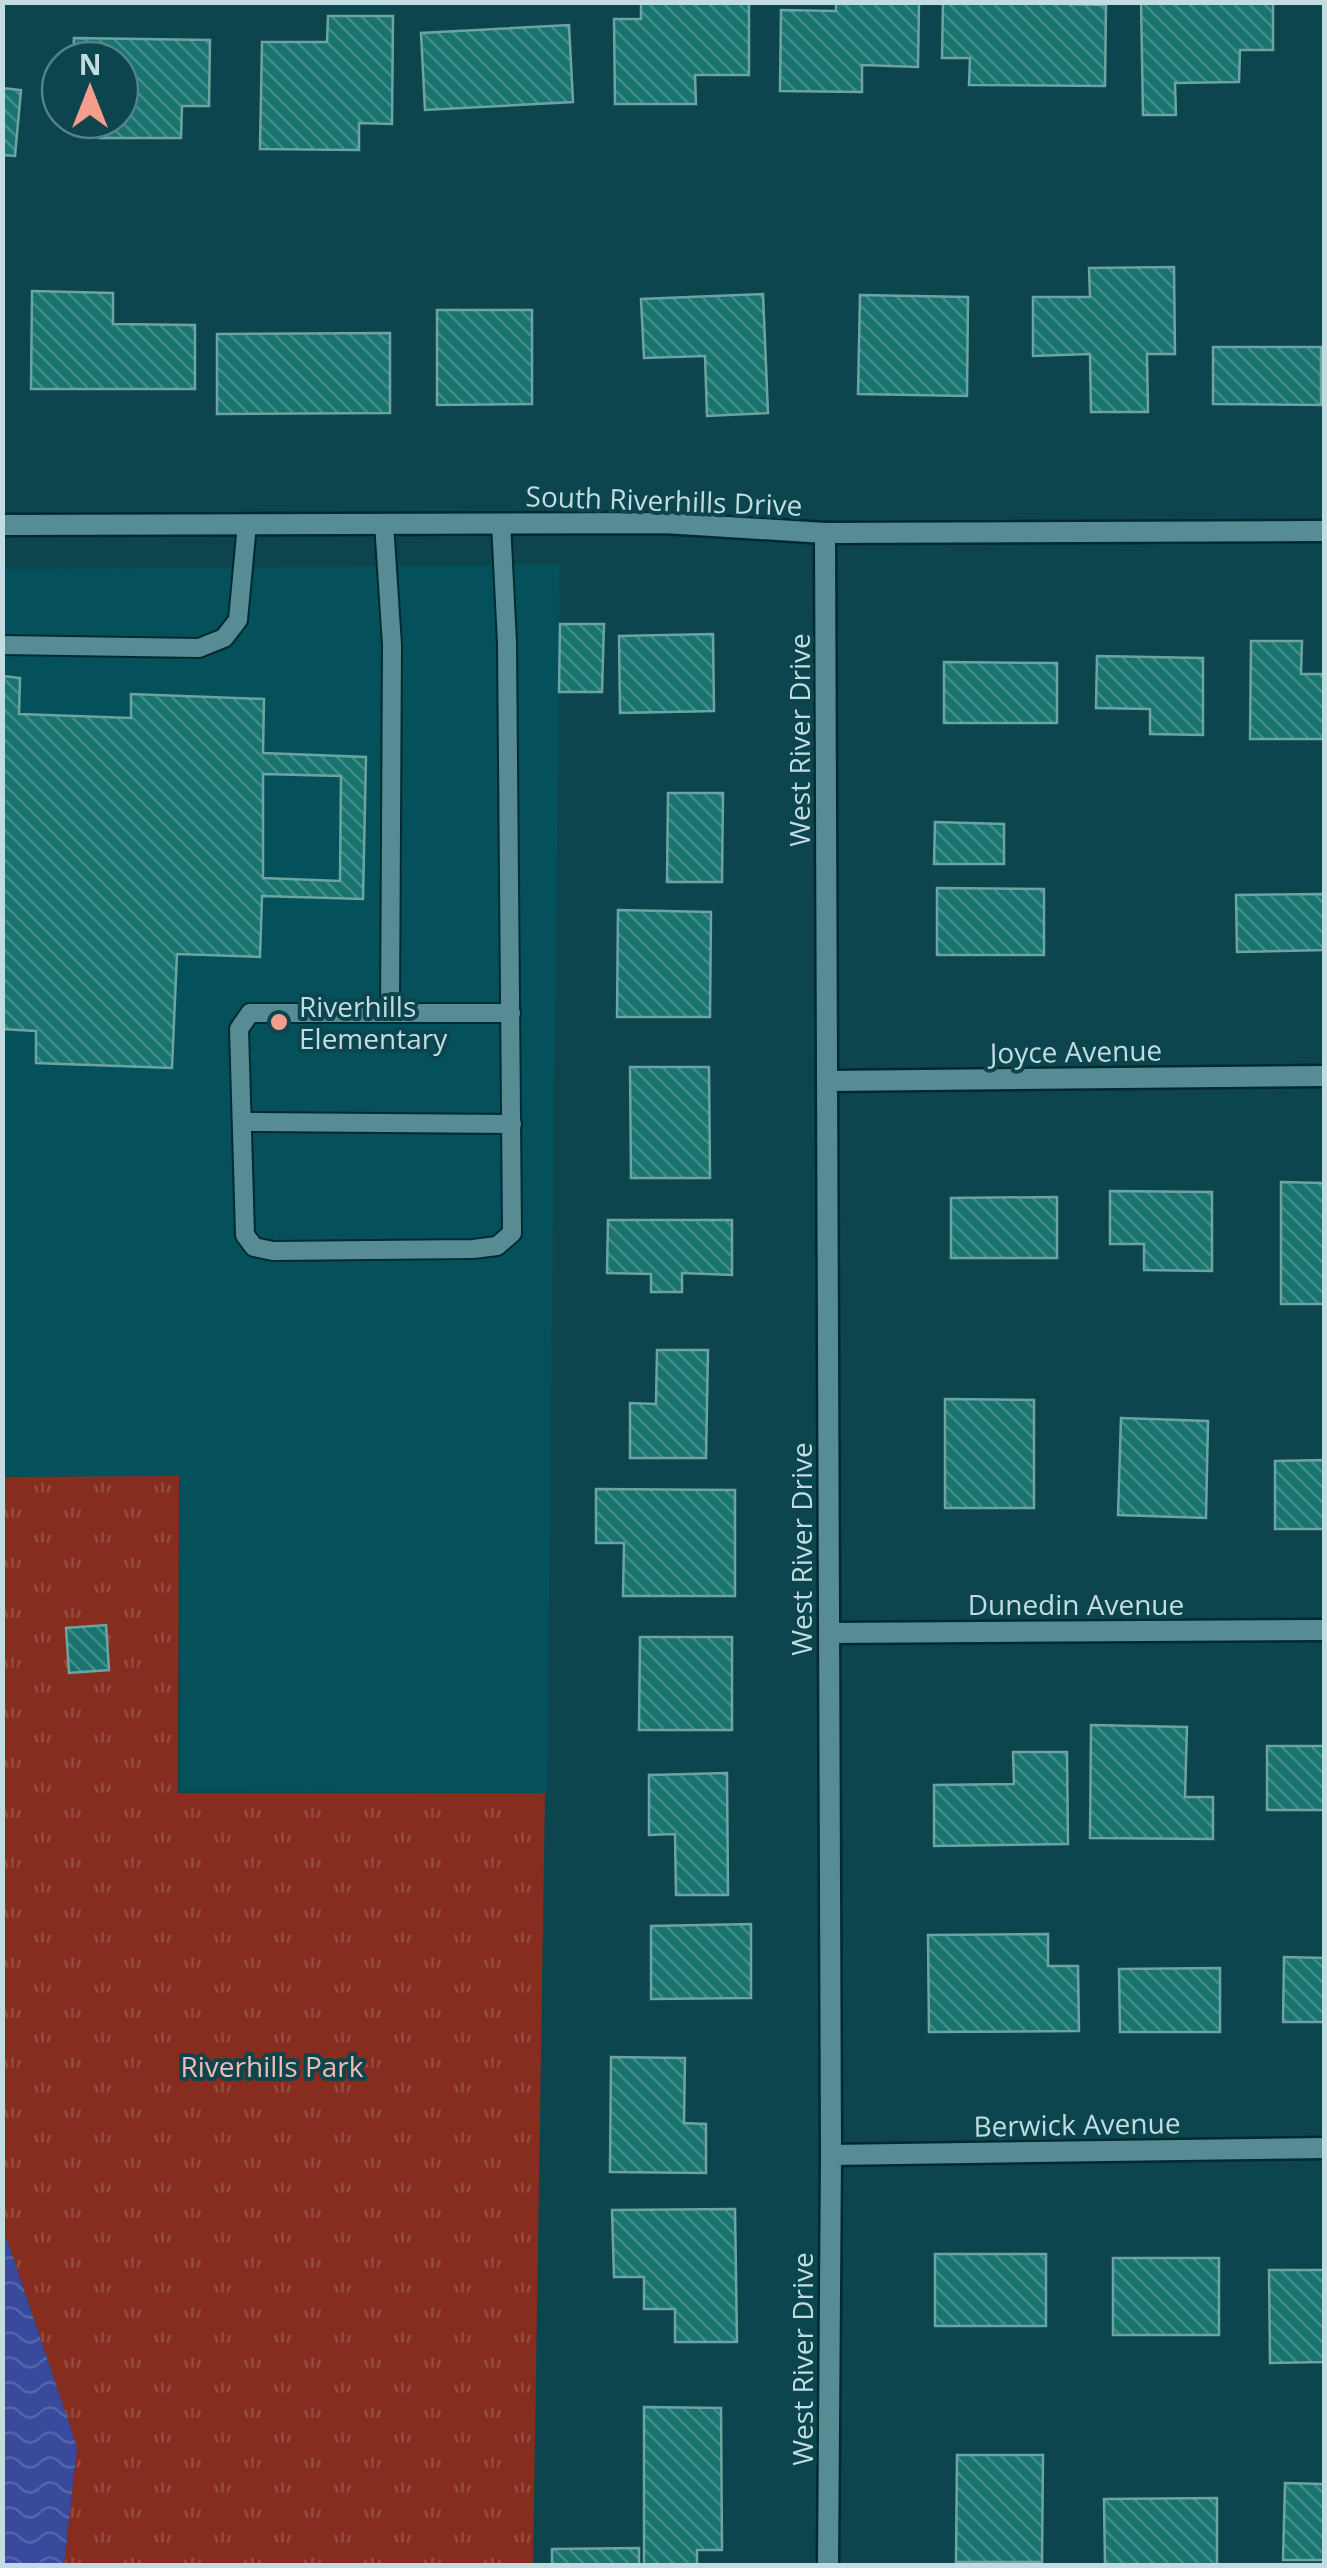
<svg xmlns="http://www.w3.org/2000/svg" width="1327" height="2568" font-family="'Open Sans',sans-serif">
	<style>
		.built { fill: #04505b }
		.park { fill: url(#park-tufts) }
		.water { fill: url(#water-waves) }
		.building { fill: url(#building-back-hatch); stroke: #6ea4a0; stroke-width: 2.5; fill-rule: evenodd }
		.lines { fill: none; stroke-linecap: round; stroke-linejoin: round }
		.lane-casing { stroke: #002a31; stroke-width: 22 }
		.street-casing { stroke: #002a31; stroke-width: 25 }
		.lane { stroke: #588c95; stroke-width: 18 }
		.street { stroke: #588c95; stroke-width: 20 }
		.poi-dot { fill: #f59d8d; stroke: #0c454e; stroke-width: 4 }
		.labels { text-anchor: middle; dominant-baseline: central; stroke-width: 8; stroke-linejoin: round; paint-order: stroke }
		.street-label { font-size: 28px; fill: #c2dce1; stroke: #0c454e }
		.poi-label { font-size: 28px; fill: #c2dce1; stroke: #0c454e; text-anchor: start }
		.park-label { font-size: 28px; fill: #f2bbb1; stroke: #0c454e }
	</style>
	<defs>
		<pattern id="park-tufts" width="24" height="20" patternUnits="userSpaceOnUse" patternTransform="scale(2.5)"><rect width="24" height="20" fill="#862d20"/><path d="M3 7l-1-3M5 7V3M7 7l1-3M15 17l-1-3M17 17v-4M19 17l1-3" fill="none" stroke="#954b40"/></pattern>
		<pattern id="water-waves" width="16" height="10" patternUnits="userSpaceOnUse" patternTransform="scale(2.5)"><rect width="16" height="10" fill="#394a9c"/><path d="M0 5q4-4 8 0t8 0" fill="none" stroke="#5464aa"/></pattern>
		<pattern id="building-back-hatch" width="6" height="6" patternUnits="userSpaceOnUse" patternTransform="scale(2.5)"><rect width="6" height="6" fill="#19736f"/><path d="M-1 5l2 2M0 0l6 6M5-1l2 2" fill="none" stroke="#438d8a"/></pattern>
	</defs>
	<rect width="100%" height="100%" fill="#0c454e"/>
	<path class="built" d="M560,565L547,1793L180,1791V1479L3,1476V569Z"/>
	<path class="park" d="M179,1476L178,1793H545L533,2565H64L77,2447L8,2242L3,2234L2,1477Z"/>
	<path class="water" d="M3,2234L8,2242L77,2447L64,2565H3Z"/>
	<path class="building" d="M641,2H749V75H695L696,104H615L614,19H641Z
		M836,2H919L918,67L862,65V92L780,91L781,10L836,11Z
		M998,2L1106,5L1105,86L969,85L970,58H942L943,3Z
		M1141,2H1273V50H1240L1239,82L1175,83L1176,115H1143Z
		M328,16H393L392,124L359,123V150L260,149L262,42H327Z
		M569,25L573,102L425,110L421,33Z
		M74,38L210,40L209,106H182L181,138H99L100,120H120V60H73Z
		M2,88L21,90L15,156L2,155Z
		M1174,267L1175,354H1147L1148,412H1091L1090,354L1033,356V297H1090L1089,268Z
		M32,291L113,293V324L195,325V389H31Z
		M763,294L768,413L707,416L705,356L644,358L641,299Z
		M860,295L968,297L967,396L858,394Z
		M437,310H532V404L437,405Z
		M390,333V413L217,414V334Z
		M1213,347H1321V405L1213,404Z
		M560,624H604L602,692H559Z
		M713,634L714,711L620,713L619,636Z
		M1251,641H1302L1301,674H1324V739H1250Z
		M1097,656L1203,658V735L1150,734V709L1096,708Z
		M944,662L1057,663V723H944Z
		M3,676L20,678L19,714L131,718V694L264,699L263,753L366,757L363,899L262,896L260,957L177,954L172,1068L36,1063V1031L2,1029ZM263,774L341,776L340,881L263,878Z
		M668,793H723L722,882H667Z
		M935,822L1004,824V864H934Z
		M937,888L1044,889V955H937Z
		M1324,894V950L1237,952L1236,895Z
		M618,910L711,912L710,1017H617Z
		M630,1067H709L710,1178H631Z
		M1281,1182L1324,1183V1304H1281Z
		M1110,1191L1212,1192V1271L1144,1270V1244H1110Z
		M1057,1197V1258H951V1198Z
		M608,1220H732V1275L682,1273V1292H651V1274L607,1273Z
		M657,1350H708L706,1458H630V1403L656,1404Z
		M945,1399L1034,1400V1508H945Z
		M1121,1418L1208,1421L1206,1518L1118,1515Z
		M1324,1460V1529H1275V1461Z
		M596,1489L735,1490V1596H623L624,1543H596Z
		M106,1625L109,1670L69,1673L66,1628Z
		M640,1637H732V1730H639Z
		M1091,1725L1187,1727L1185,1797H1213V1839L1090,1838Z
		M1267,1746H1324V1810H1267Z
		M1013,1752H1067L1068,1844L934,1846V1785L1014,1784Z
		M727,1773L728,1895H676L675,1834L649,1835V1775Z
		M751,1924V1998L651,1999V1926Z
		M1048,1934V1966H1078L1079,2031L929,2032L928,1935Z
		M1284,1957L1324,1958V2022H1283Z
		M1220,1968V2032H1120L1119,1969Z
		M611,2057L685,2058L684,2123L706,2124V2173L610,2172Z
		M735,2209L737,2342H675V2309H644V2277H614L612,2210Z
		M935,2254H1046V2326H935Z
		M1113,2258H1219V2335H1113Z
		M1269,2270H1324V2362L1270,2363Z
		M644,2407L721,2408L722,2550H697V2566H644Z
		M957,2455H1043L1042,2562H956Z
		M1285,2483L1324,2484V2560H1283Z
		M1217,2498V2566H1105L1104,2499Z
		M639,2548V2566H552V2549Z"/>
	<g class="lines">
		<defs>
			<path id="lane" d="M384,523L392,645L390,1013H250L239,1029L245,1235L254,1247L273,1251L473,1249L497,1246L512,1233L507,643L501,523
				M2,645L199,648L224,638L238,620L247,524
				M390,1013H511
				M243,1122L512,1124"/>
			<path id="street" d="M2,525L664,523L825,533L1324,531
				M825,533L831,2155L828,2566
				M829,1081L1324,1076
				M829,1633L1324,1630
				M831,2155L1324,2148"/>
		</defs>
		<use href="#lane" class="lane-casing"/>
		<use href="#street" class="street-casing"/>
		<use href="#lane" class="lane"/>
		<use href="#street" class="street"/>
	</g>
	<circle class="poi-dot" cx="279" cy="1022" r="10"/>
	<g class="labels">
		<g class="street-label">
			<text transform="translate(664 500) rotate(2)">South Riverhills Drive</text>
			<text transform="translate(799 740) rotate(-90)">West River Drive</text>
			<text transform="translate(1076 1051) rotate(-1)">Joyce Avenue</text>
			<text transform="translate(801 1549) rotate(-90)">West River Drive</text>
			<text x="1076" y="1604">Dunedin Avenue</text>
			<text transform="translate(1077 2124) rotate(-1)">Berwick Avenue</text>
			<text transform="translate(802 2359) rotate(-90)">West River Drive</text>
		</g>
		<g class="poi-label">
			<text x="299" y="1006">Riverhills<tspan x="299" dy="32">Elementary</tspan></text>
		</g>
		<g class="park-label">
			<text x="272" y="2066">Riverhills Park</text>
		</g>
	</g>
	<rect width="1327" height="2568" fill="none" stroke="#c2dce1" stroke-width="10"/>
	<g transform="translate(90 90)"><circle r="48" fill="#0c454e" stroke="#558189" stroke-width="2.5"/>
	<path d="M0-8L18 38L0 25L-18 38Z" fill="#f59d8d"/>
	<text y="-15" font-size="28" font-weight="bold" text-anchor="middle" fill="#c2dce1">N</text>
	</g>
</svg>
